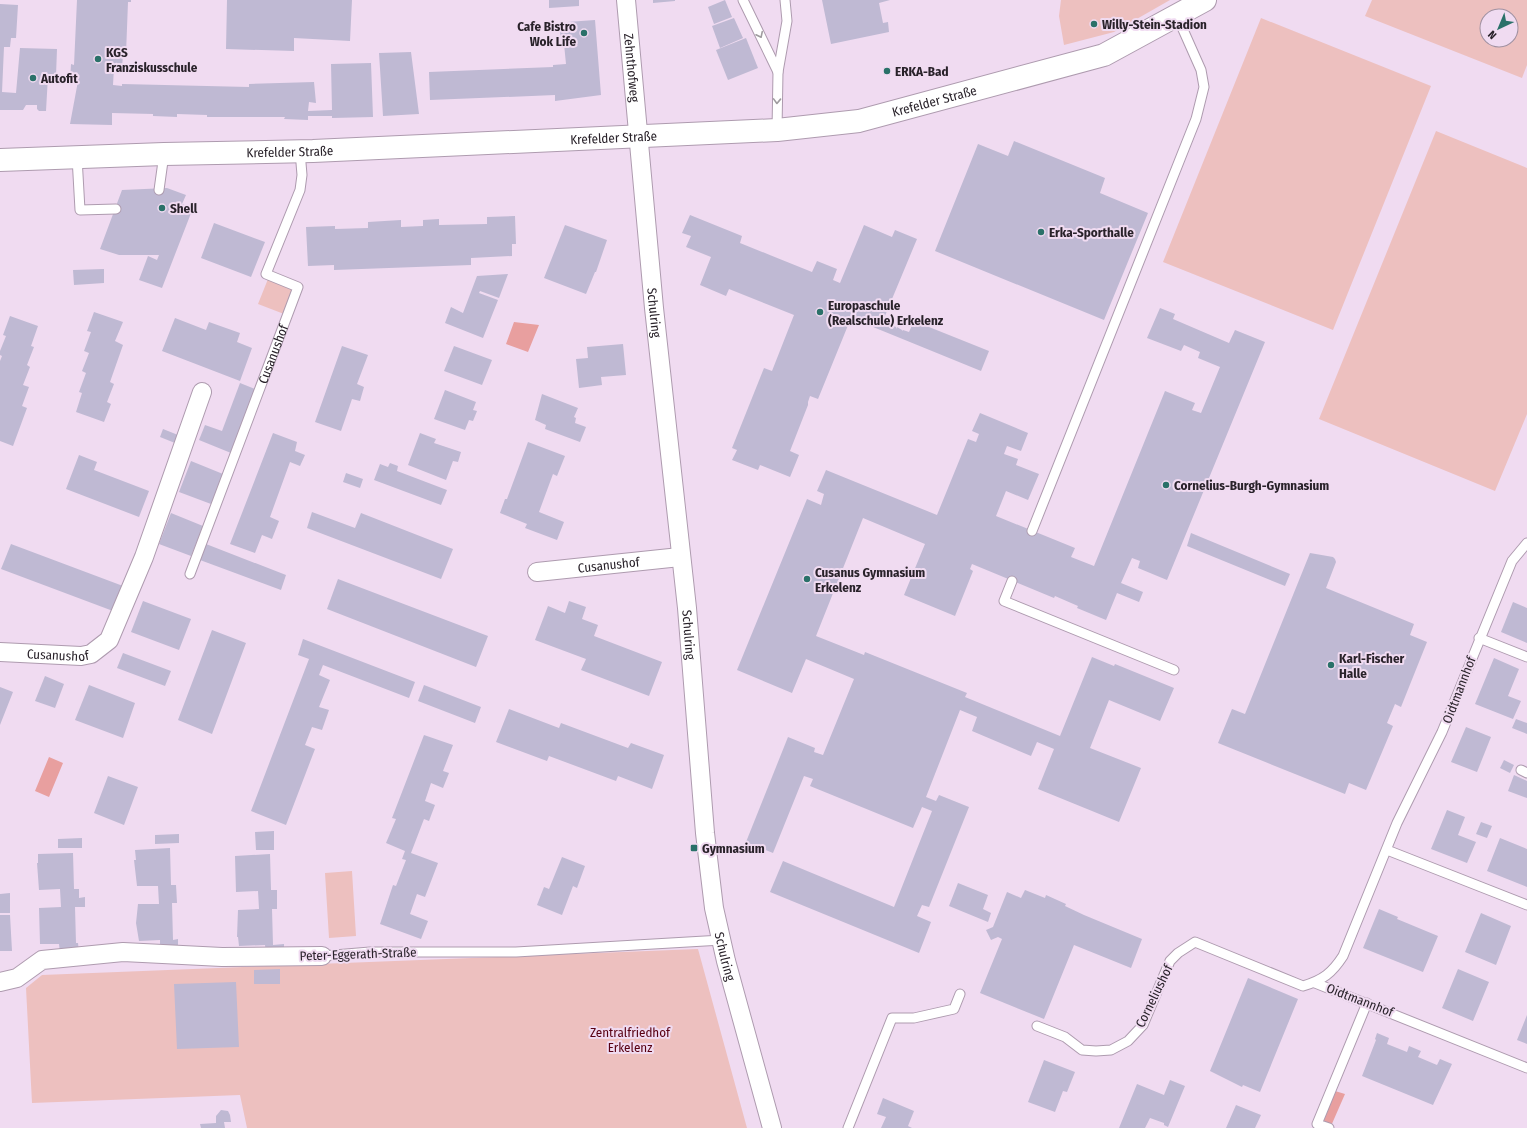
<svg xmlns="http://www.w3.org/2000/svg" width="1527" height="1128" font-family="'Fira Sans Condensed',sans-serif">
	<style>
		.green { fill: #edc0bf; fill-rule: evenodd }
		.forest { fill: #e89f9f }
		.building { fill: #bfb9d3 }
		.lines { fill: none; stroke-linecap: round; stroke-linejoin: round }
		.service-casing { stroke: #ae9baf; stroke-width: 11 }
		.minor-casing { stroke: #ae9baf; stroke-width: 20 }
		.secondary-casing { stroke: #ae9baf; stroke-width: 24 }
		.service { stroke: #fff; stroke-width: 9 }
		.minor { stroke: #fff; stroke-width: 18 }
		.secondary { stroke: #fff; stroke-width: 22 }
		.oneway { stroke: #9f9c9f }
		.poi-dot { fill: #2a7169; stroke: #f0dbf1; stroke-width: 1.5 }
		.labels { text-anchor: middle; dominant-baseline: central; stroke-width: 4; stroke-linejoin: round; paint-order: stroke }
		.poi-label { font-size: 13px; font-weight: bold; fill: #29222a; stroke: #f0dbf1; text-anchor: start }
		.street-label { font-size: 13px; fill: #29222a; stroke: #f0dbf1 }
		.park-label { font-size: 13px; fill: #580012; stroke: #f0dbf1 }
	</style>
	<rect width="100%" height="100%" fill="#f0dbf1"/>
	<path class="green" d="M1061,0H1170L1114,32L1064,45L1059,16Z
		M1372,0H1527V65L1522,78L1365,16ZM1487,16H1511V40H1487Z
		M1261,18L1431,86L1333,330L1163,262Z
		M1436,131L1527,168V414L1495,491L1319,419Z
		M268,279L294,289L284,314L258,304Z
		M352,871L356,936L329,938L325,873Z
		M698,949L747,1128H247L240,1095L32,1103L26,988L42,975Z"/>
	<path class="forest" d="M514,322L539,325L528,352L506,344Z
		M49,757L63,763L49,797L35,791Z
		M1335,1091L1345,1094L1331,1126L1322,1122Z"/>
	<path class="building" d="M77,0H131V2H128L126,54H123L122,68H114L113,85L122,86V84L249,87V84L314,82L316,103L309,102L308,111L332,110L331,64L371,63L373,117L332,118V116H308V120L284,119L285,117H207V115L177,114V117L153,116V114L112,113V125L70,124L78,81H70L71,64L74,65Z
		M227,0H352L350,41L294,38V51L226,49Z
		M549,0H579V6L549,8Z
		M653,0H675V1L653,3Z
		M725,0L732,17L714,24L708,7Z
		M822,0H890L879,3L883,23L888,22L889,32L831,44Z
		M0,4L18,5L16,38H11L10,47H4L2,92L16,93L20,48L57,49L56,76H48L46,111H39L37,109V105H26L23,110H0Z
		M734,18L743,38L720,48L712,26Z
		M595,20L601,95L555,101V95L430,100L429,72L553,67V65L566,64L564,44H562L560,32L568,31L567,22Z
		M746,38L758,68L728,80L716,50Z
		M411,52L419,114L383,116L379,53Z
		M1014,141L1105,178L1100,193L1148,213L1104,320L935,251L978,144L1008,156Z
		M167,188L186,195L182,204L193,208L162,288L139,280L148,256L157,260L159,255H119L100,249L122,190Z
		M690,215L742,236L740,243L812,272L817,261L837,269L833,280L840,283L864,225L892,237L895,230L917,239L882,323L884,322L889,324V326L890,324L896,327V329L897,327L902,330V331L903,330L909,332L914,321L989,351L981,371L851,318L818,399L810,396L808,402V405L790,451L799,455L790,477L760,465L758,470L732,460L737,450L732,448L764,368L772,371L794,315L729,289L726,296L700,285L711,257L686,247L691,236L682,233Z
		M515,216L516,244H512V256L471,258V265L334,270V265L308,266L306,227L335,226V229L368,228V222L401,220V227L423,226V220L439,219V225L487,224V217Z
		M214,223L265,242L251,277L201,258Z
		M565,225L607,240L596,272H595L586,294L544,278Z
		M104,269V283L74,285L73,270Z
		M508,274L499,298L480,291L479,293L498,300L483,338L445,323L451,307L463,313L477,276Z
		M1160,308L1175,314L1173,319L1229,343L1235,330L1265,342L1167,580L1138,568L1140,561L1132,558L1121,583L1143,592L1139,602L1117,593L1106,620L1077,608L1078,606L1055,596L1054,598L972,564L970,569L973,571L955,616L904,595L925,544L863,518L816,636L864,655L865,652L967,693L965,697L1060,736L1092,657L1114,666L1115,664L1174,688L1160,721L1109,700L1090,748L1141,768L1119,822L1038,789L1054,749L1037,742L1031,756L972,731L977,717L960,710L926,797L936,801L939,795L969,807L929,907L922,905L917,916L931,922L919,953L770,892L783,861L894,907L932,811L922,807L913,828L810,786L813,779L804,776L773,853L746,842L788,737L815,748L814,752L823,755L854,679L806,659L792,693L737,670L807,499L821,505L824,494L817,491L826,470L937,515L968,439L976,442L979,434L972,431L980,413L1028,433L1021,451L1007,446L1004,454L1018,459L1016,465L1039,474L1028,500L1006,491L996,516L1075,548L1071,557L1094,566L1165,391L1195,403L1192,410L1201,413L1220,367L1198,358L1200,352L1184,345L1181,351L1147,338Z
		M94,312L123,322L115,341L123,345L110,382L114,384L107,402L111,404L104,422L76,412L82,393L79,392L86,373L82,371L89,353L84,351L91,332L87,331Z
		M10,316L38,326L31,346L34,347L27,365L30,367L23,385L29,387L22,406L27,408L13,446L0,441V361L2,356L0,355V351L6,336L3,335Z
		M175,318L206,330L209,322L240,333L237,342L252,348L240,381L162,351Z
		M623,344L626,375L601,377L602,385L579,388L576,359L588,358L587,347Z
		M342,346L368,355L357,384L364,387L360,401L352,399L341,431L315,422Z
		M454,346L492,360L482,385L444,371Z
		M240,383L255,389L231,453L199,440L205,425L222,431Z
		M445,390L476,402L473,410L477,411L473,421L469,420L465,430L434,419Z
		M542,394L578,408L574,417L576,418L575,423L586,427L580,442L545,429L546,425L535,420Z
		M163,429L178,435L175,443L160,437Z
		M273,433L297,442L295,451L305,455L300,466L290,462L270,517L279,521L272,539L262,535L255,553L230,544Z
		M420,433L436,439L434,443L461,452L458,462L453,461L446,480L408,465Z
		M528,442L565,456L557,476L553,474L539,512L564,522L557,540L525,528L527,524L500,513L505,499H507Z
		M79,455L97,462L94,470L149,491L139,517L66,489Z
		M191,461L223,474L211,504L179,492Z
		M390,463L398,466L397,471L447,490L441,505L374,480L380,464L388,467Z
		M346,473L363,479L360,488L343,482Z
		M312,512L355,528L361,513L453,549L441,579L307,528Z
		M171,513L203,526L191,556L159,544Z
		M1191,533L1290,574L1285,586L1187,546Z
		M11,544L123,586L113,611L1,569Z
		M206,544L286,575L281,590L200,560Z
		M1310,553L1333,557L1335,559L1336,562L1326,588L1414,624L1410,635L1427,642L1401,707L1395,704L1387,723L1393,726L1366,790L1349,783L1345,794L1218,743L1232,709L1245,714Z
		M338,579L488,636L476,667L327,609Z
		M143,601L191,619L179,650L131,632Z
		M569,601L586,607L582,619L598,625L594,636L662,662L649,696L581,670L586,659L535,640L548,606L565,613Z
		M1513,602L1527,608V643L1501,632Z
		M212,630L246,643L212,734L178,720Z
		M303,639L415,682L409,698L323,665L319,675L330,680L319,707L329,710L322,730L312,727L305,745L315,749L286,825L251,811L309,659L298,655Z
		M123,653L171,671L165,686L117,668Z
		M1494,658L1519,669L1508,696L1521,701L1513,719L1475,704Z
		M45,676L64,684L55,708L35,701Z
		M89,685L135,703L123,738L75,720Z
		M424,685L481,707L475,723L418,701Z
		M0,687L13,692L0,725Z
		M509,709L559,728L561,723L628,748L631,743L664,755L652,789L618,776L616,781L549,756L547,761L496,742Z
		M1516,719L1527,723V734L1512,728Z
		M1466,727L1491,737L1477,772L1451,762Z
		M424,735L453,745L443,771L449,773L443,788L431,783L425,801L435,805L429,821L424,819L411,853L438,863L425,897L417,894L410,914L428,921L421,939L380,924L393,885L396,886L406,860L402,859L405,851L386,843L396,819L392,818Z
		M1504,760L1514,765L1510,773L1500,768Z
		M1514,775L1527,781V798L1508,791Z
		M108,776L138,787L124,825L94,813Z
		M1447,810L1465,817L1458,835L1476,842L1467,863L1431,849Z
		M1481,822L1492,826L1487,838L1476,834Z
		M274,831V850H256L255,832Z
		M179,834V843L155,844V835Z
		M82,838V848H58V839Z
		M1500,838L1527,849V887L1487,871Z
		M170,848L171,885H176L177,903H172L173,940L178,939V948H160V940L139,941L136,923L138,904H159L158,886H137L134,860H136L135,850Z
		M73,853L74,889H79V898L85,897V907H75L76,943H78L79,952L60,953L59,944H40L39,908L61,907L60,889L39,890L37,863H38V854Z
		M270,854L271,890H277V909H272L273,945L284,944V953L266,954L265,945L239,946L238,937H237L238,910L259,909L258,891L236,892L235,856Z
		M562,857L585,866L577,888L573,886L562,915L537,905L544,887L549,889Z
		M958,883L988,895L983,909L991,913L988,922L949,906Z
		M1025,890L1045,898L1046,895L1066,904L1065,906L1084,915L1142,939L1131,968L1074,945L1044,1019L980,993L1002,939L998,937L991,940L986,930L993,927L1007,892L1021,898Z
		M10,893V913H0V894Z
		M1379,909L1398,917L1397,919L1438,936L1423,972L1363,948Z
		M1481,913L1511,926L1496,965L1465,952Z
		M0,915H10L12,951H0Z
		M280,969V984H254V970Z
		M1458,969L1489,982L1473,1021L1442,1008Z
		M1248,978L1298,999L1260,1092L1243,1085L1242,1087L1210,1071Z
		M236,982L239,1047L177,1049L174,984Z
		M1527,1015V1044L1517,1040Z
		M1377,1033L1389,1038L1387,1044L1407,1052L1409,1046L1421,1051L1418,1057L1437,1065L1440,1059L1452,1064L1433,1105L1362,1076L1376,1040L1375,1039Z
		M1044,1060L1075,1072L1067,1092L1063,1091L1055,1112L1028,1102Z
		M1170,1080L1185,1086L1168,1127L1164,1125V1123L1150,1118L1145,1128H1119L1137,1084L1164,1095Z
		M883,1098L914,1111L908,1126L912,1128H881L886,1117L877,1114Z
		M1236,1105L1261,1115L1255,1128H1226Z
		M221,1110L228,1111L230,1115L231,1122H224L225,1128H201L200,1124L216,1123V1116Z"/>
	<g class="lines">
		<defs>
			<g id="service">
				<path d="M743,0L778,72"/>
				<path d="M777,130L778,72L787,21L785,0"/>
				<path d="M77,157L80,210L116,209"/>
				<path d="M159,190L164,154"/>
				<path d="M1032,531L1196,119L1204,87L1201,70L1177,16"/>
				<path id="s1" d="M190,574L298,287L266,274L300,190L302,175L300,151"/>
				<path d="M1012,581L1004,601L1174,670"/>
				<path d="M1479,638L1527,657"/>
				<path d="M1521,770L1527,773"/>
				<path d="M1387,850L1527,905"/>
				<path d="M322,956L370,952H516L722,940"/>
				<path d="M1315,983L1527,1068"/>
				<path d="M1037,1026L1065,1037L1082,1050L1096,1051L1111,1050L1128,1041L1143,1025L1170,961L1178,953L1195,942L1303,986C1323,980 1332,973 1343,956L1397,823L1442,732L1512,561L1527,543"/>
				<path d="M848,1128L892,1018H914L954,1009L960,994"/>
				<path d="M1329,1128L1317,1124L1367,1003"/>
			</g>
			<g id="minor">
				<path id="s2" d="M626,0L654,308L687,608L705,833L714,908L726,961L772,1128"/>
				<path id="s3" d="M537,572L680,557"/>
				<path id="s4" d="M0,652L81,656L91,654L109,640L144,557L202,392"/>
				<path d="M0,982L17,978L42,960L123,952L222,957L322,956"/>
			</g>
			<g id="secondary">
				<path id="s5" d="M0,160L164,154L313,151L777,130L859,121L1104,55L1205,0"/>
			</g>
		</defs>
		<use href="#service" class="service-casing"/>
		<use href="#minor" class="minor-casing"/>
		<use href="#secondary" class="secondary-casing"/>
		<use href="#service" class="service"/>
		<use href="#minor" class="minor"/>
		<use href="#secondary" class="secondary"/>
	</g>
	<defs><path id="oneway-chevron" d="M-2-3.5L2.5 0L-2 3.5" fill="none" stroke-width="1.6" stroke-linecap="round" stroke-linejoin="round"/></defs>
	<g class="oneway">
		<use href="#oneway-chevron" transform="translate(760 35) rotate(64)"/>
		<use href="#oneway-chevron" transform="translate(777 101) rotate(92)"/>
	</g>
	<g class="poi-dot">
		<circle cx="1094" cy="24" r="4"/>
		<circle cx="584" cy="33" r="4"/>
		<circle cx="98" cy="59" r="4"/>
		<circle cx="887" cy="71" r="4"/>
		<circle cx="33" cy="78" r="4"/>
		<circle cx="162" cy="208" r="4"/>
		<circle cx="1041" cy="232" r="4"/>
		<circle cx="820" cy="312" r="4"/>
		<circle cx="1166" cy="485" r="4"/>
		<circle cx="807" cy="579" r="4"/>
		<circle cx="1331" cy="665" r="4"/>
		<rect x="690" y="844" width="8" height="8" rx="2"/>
	</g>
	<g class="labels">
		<g class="poi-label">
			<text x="1102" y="24">Willy-Stein-Stadion</text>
			<text x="576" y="26" text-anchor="end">Cafe Bistro<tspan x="576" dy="15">Wok Life</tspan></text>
			<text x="106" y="52">KGS<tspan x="106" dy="15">Franziskusschule</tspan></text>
			<text x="895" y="71">ERKA-Bad</text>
			<text x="41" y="78">Autofit</text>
			<text x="170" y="208">Shell</text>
			<text x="1049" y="232">Erka-Sporthalle</text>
			<text x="828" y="305">Europaschule<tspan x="828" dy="15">(Realschule) Erkelenz</tspan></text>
			<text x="1174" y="485">Cornelius-Burgh-Gymnasium</text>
			<text x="815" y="572">Cusanus Gymnasium<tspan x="815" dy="15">Erkelenz</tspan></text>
			<text x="1339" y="658">Karl-Fischer<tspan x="1339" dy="15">Halle</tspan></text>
			<text x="702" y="848">Gymnasium</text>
		</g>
		<g class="street-label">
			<text stroke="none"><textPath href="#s2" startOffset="68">Zehnthofweg</textPath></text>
			<text stroke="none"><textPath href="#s5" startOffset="938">Krefelder Straße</textPath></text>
			<text stroke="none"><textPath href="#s5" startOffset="614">Krefelder Straße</textPath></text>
			<text stroke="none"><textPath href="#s5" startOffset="290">Krefelder Straße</textPath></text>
			<text stroke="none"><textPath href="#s2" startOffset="314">Schulring</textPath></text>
			<text stroke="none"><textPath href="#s1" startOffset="235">Cusanushof</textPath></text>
			<text stroke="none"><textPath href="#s3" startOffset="72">Cusanushof</textPath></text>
			<text stroke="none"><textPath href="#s2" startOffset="638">Schulring</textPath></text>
			<text stroke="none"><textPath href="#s4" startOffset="58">Cusanushof</textPath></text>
			<text transform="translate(1459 690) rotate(-69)">Oidtmannhof</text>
			<text transform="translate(358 954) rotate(-2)">Peter-Eggerath-Straße</text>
			<text stroke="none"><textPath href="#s2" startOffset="962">Schulring</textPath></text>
			<text transform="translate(1154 996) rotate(-64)">Corneliushof</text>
			<text transform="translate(1360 1000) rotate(21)">Oidtmannhof</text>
		</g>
		<g class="park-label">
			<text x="630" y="1032">Zentralfriedhof<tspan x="630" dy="15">Erkelenz</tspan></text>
		</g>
	</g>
	<g transform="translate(1499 28) rotate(224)"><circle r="19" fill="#f0dbf1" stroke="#a091a1"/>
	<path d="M0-3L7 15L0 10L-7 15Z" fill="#2a7169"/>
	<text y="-6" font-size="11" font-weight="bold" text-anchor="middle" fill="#29222a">N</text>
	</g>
</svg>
